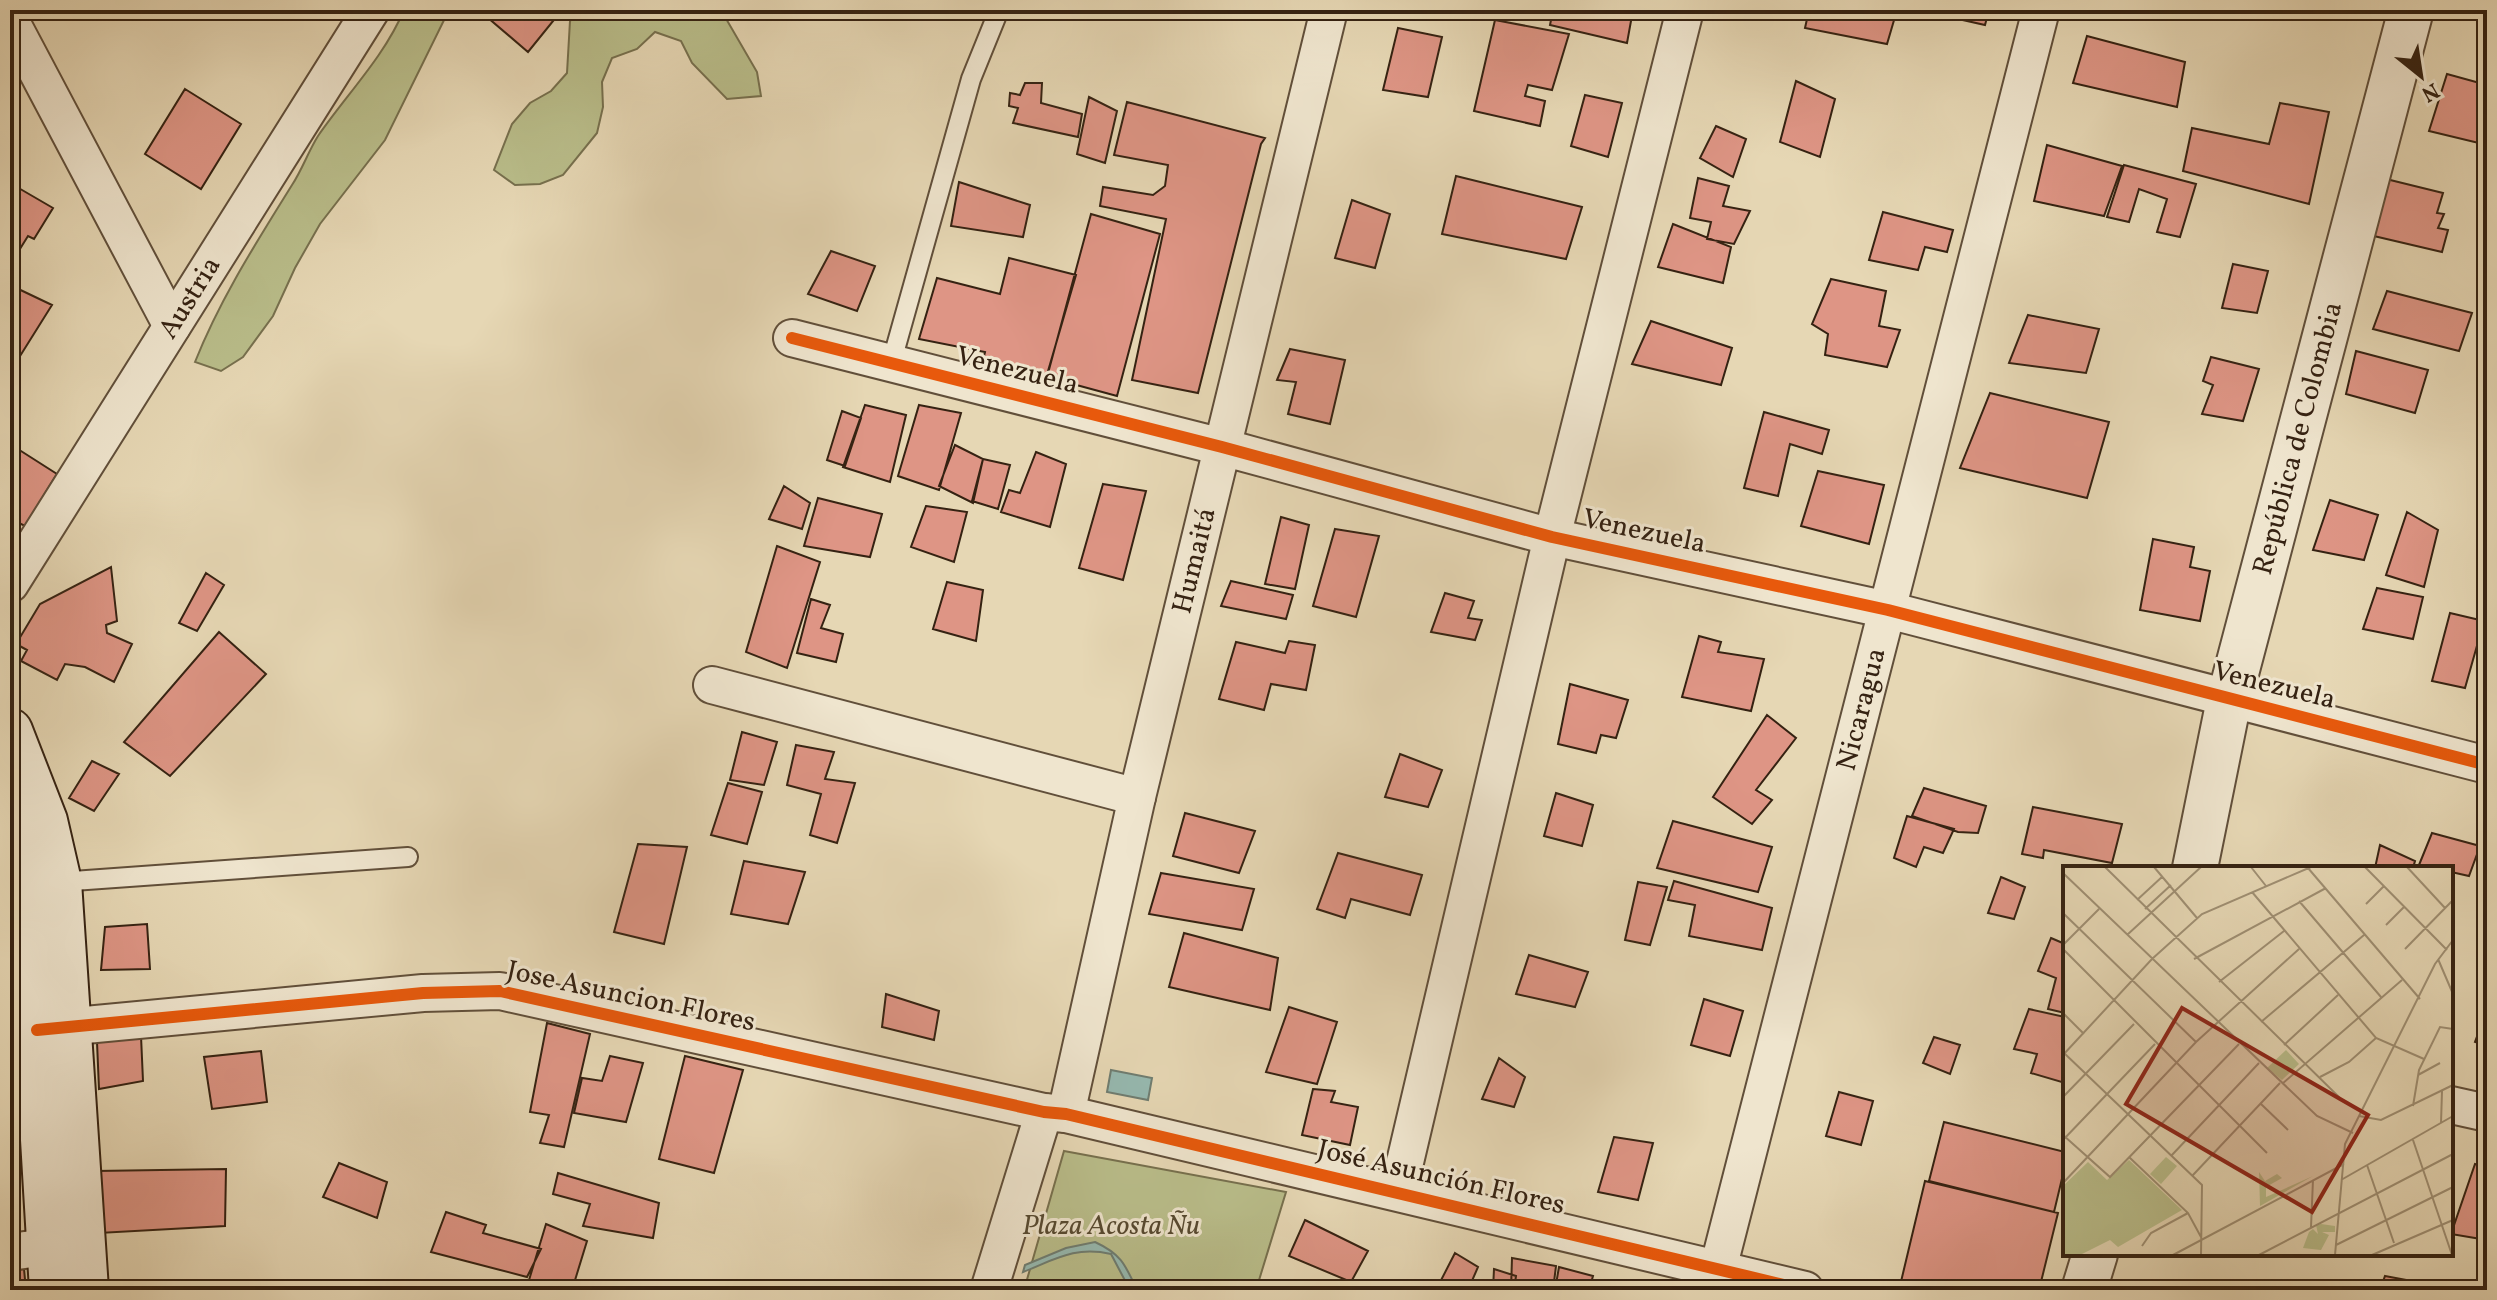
<svg xmlns="http://www.w3.org/2000/svg" width="2497" height="1300" font-family="Vollkorn,serif">
	<style>
		.green { fill: #b9bd8a; stroke: #77704e; stroke-width: 2 }
		.water { fill: #96b9b0; stroke: #6f7d71; stroke-width: 2 }
		.building { fill: #de9585; stroke: #352212; stroke-width: 2 }
		.lines { fill: none; stroke-linecap: round; stroke-linejoin: round }
		.service-casing { stroke: #614f3a; stroke-width: 22 }
		.minor-casing { stroke: #614f3a; stroke-width: 40 }
		.tertiary-casing { stroke: #614f3a; stroke-width: 48 }
		.secondary-casing { stroke: #352212; stroke-width: 48 }
		.service { stroke: #efe5ce; stroke-width: 18 }
		.minor { stroke: #efe5ce; stroke-width: 36 }
		.tertiary { stroke: #efe5ce; stroke-width: 44 }
		.secondary { stroke: #efe5ce; stroke-width: 44 }
		.cycleway-casing { stroke: #efe5ce; stroke-width: 17 }
		.cycleway { stroke: #e8590c; stroke-width: 12 }
		.labels { text-anchor: middle; dominant-baseline: central; stroke-width: 6; stroke-linejoin: round; paint-order: stroke }
		.street-label { font-size: 28px; fill: #352212; stroke: #efe5ce }
		.park-label { font-size: 28px; font-style: italic; fill: #564930; stroke: #efe5ce }
		.inset-road { fill: none; stroke: #9f8f73; stroke-width: 2 }
		.view { fill: #8f2418; fill-opacity: 0.15; stroke: #8f2418; stroke-width: 4 }
		.inset-edge { fill: none; stroke: #352212; stroke-width: 4 }
	</style>
	<rect width="100%" height="100%" fill="#e6d7b4"/>
	<filter id="stains"><feTurbulence type="fractalNoise" baseFrequency=".0025" numOctaves="4"/><feColorMatrix values="0 0 0 0 .2 0 0 0 0 .09 0 0 0 0 .02 0 0 0 .5 -.17"/></filter>
	<radialGradient id="worn" r=".72"><stop offset=".6" stop-color="#630" stop-opacity="0"/><stop offset="1" stop-color="#630" stop-opacity=".3"/></radialGradient>
	<path class="green" d="M404,10H449L385,140L320,224L295,268L273,316L243,357L221,371L195,362C220,299 256,243 292,185C302,170 308,152 318,136C347,94 384,57 404,10Z
		M580,10H721L757,72L761,96L727,99L692,63L681,41L655,32L637,49L612,58L602,82L603,107L597,133L563,175L540,184L515,185L494,170L512,124L530,103L551,91L567,73L570,21Z
		M1064,1151L1286,1192L1256,1290H1024Z"/>
	<path class="water" d="M1111,1070L1152,1078L1148,1100L1107,1092Z
		M1095,1242C1121,1254 1125,1264 1137,1290H1130L1111,1254C1075,1246 1056,1259 1023,1272L1025,1265L1066,1248Z"/>
	<path class="building" d="M492,10H562L528,52L487,17Z
		M1553,10H1633L1627,43L1550,25Z
		M1809,10H1897L1887,44L1805,28Z
		M1918,10H1989L1985,25Z
		M1495,20L1569,34L1552,90L1528,85L1525,96L1545,101L1540,126L1474,111Z
		M1398,28L1442,37L1428,97L1383,90Z
		M2087,36L2185,62L2177,107L2073,83Z
		M2447,74L2487,85V145L2429,131Z
		M1796,81L1835,99L1820,157L1780,142Z
		M1025,83H1042L1041,103L1082,114L1078,137L1013,123L1018,108L1009,106L1010,93L1020,95Z
		M185,89L241,124L201,189L145,154Z
		M1585,95L1622,103L1608,157L1571,146Z
		M1089,97L1117,111L1105,163L1077,154Z
		M1127,102L1265,138L1261,144L1198,393L1132,380L1166,219L1100,206L1103,187L1153,195L1165,186L1168,165L1114,155Z
		M2280,103L2329,112L2309,204L2183,171L2192,128L2269,144Z
		M1716,126L1746,139L1733,177L1700,158Z
		M2047,145L2122,166L2104,216L2034,201Z
		M2124,165L2196,184L2180,237L2157,232L2167,199L2139,189L2129,222L2107,217Z
		M1456,176L1582,207L1566,259L1442,234Z
		M2378,177L2443,193L2437,213L2444,214L2438,228L2448,230L2442,252L2361,233Z
		M1698,178L1729,186L1723,206L1750,211L1734,244L1707,239L1711,222L1690,218Z
		M959,182L1030,205L1023,237L951,226Z
		M10,183L53,208L34,239L28,236L10,265L15,269L10,277Z
		M1352,200L1390,214L1375,268L1335,258Z
		M1883,212L1953,230L1947,252L1925,247L1918,270L1869,260Z
		M1091,214L1160,234L1117,396L1047,377Z
		M1673,224L1731,247L1723,283L1658,267Z
		M831,251L875,266L857,311L808,294Z
		M1009,258L1076,275L1046,378L982,365L985,352L919,339L937,278L1000,294Z
		M2233,264L2268,271L2257,313L2222,308Z
		M1831,279L1886,291L1879,326L1900,330L1887,367L1825,355L1828,334L1812,324Z
		M10,285L52,305L10,372Z
		M2387,291L2472,313L2459,351L2373,329Z
		M2028,315L2099,329L2086,373L2009,363Z
		M1651,321L1732,348L1721,385L1632,364Z
		M1290,349L1345,360L1330,424L1288,414L1296,382L1277,380Z
		M2356,351L2428,370L2415,413L2346,394Z
		M2211,357L2259,369L2243,421L2202,414L2213,385L2203,381Z
		M1990,393L2109,422L2087,498L1960,468Z
		M865,405L906,415L890,482L843,467Z
		M919,405L961,413L939,490L898,476Z
		M842,411L861,418L845,466L827,460Z
		M1764,412L1829,430L1822,454L1790,444L1778,496L1744,488Z
		M10,444L57,474L25,526L11,519L10,521Z
		M955,445L983,459L973,503L939,486Z
		M1036,452L1066,464L1050,527L1001,512L1009,490L1020,493Z
		M983,459L1010,465L998,509L972,501Z
		M1818,471L1884,485L1869,544L1801,526Z
		M1103,484L1146,491L1123,580L1079,568Z
		M784,486L810,503L802,529L769,519Z
		M818,498L882,514L870,557L804,546Z
		M2330,500L2378,515L2364,560L2313,550Z
		M926,506L967,512L954,562L911,547Z
		M2407,512L2438,530L2424,587L2386,575Z
		M1281,517L1309,525L1295,589L1265,584Z
		M1335,529L1379,536L1356,617L1313,606Z
		M2153,539L2194,547L2190,567L2210,571L2200,621L2140,610Z
		M777,546L820,562L787,668L746,652Z
		M111,567L117,621L106,625L107,633L132,644L114,682L85,667L65,664L57,680L21,661L27,650L16,644L40,604Z
		M206,573L224,585L197,631L179,623Z
		M1231,581L1293,595L1286,619L1221,606Z
		M947,582L983,590L976,641L933,629Z
		M2377,588L2423,597L2413,639L2363,629Z
		M1445,593L1474,601L1468,618L1482,620L1475,640L1431,632Z
		M811,599L830,605L821,628L843,634L836,662L797,653Z
		M2450,613L2484,621L2465,688L2432,681Z
		M219,632L266,674L170,776L124,742Z
		M1699,636L1721,642L1718,652L1764,659L1751,711L1682,697Z
		M1289,641L1315,645L1306,690L1271,684L1264,710L1219,699L1236,642L1285,653Z
		M1570,684L1628,700L1616,738L1601,735L1596,753L1558,744Z
		M1767,715L1796,738L1756,790L1772,800L1752,824L1713,797Z
		M742,732L777,742L764,785L730,780Z
		M796,745L834,752L825,779L855,783L837,843L810,835L821,794L787,785Z
		M1400,754L1442,770L1428,807L1385,797Z
		M92,761L119,774L94,811L69,798Z
		M728,783L762,792L747,844L711,835Z
		M1924,788L1986,806L1978,833L1958,832L1912,816Z
		M1556,793L1593,805L1582,846L1544,836Z
		M2033,807L2122,824L2112,863L2044,850L2043,858L2022,854Z
		M1185,813L1255,831L1239,873L1173,856Z
		M1907,816L1954,829L1943,853L1924,847L1916,867L1894,858Z
		M1673,821L1772,847L1758,892L1657,868Z
		M2432,833L2480,846L2469,876L2451,872V868L2419,865Z
		M638,844L687,847L664,944L614,932Z
		M2380,845L2415,861L2413,868H2375Z
		M1338,853L1422,875L1410,915L1351,899L1345,918L1317,909Z
		M744,861L805,872L788,924L731,914Z
		M1161,873L1254,889L1242,930L1149,914Z
		M2001,877L2025,887L2014,919L1988,913Z
		M1674,881L1772,908L1762,950L1689,936L1695,905L1668,900Z
		M1638,882L1667,887L1650,945L1625,940Z
		M147,924L150,969L101,970L105,927Z
		M1184,933L1278,958L1270,1010L1169,987Z
		M2051,938L2065,944V1013L2048,1009L2056,978L2038,971Z
		M1529,955L1588,972L1575,1007L1516,994Z
		M886,994L939,1011L934,1040L882,1027Z
		M1704,999L1743,1011L1730,1056L1691,1045Z
		M1289,1007L1337,1022L1317,1084L1266,1072Z
		M2029,1009L2065,1017V1083L2031,1073L2037,1054L2014,1049Z
		M2487,1010V1046L2475,1042Z
		M547,1023L590,1034L564,1147L540,1143L549,1115L530,1112Z
		M141,1036L143,1081L99,1089L97,1042Z
		M1934,1037L1960,1045L1950,1074L1923,1063Z
		M261,1051L267,1102L212,1109L204,1057Z
		M610,1056L643,1063L626,1122L574,1113L582,1078L602,1081Z
		M685,1056L743,1070L714,1173L659,1159Z
		M1499,1058L1525,1077L1514,1107L1482,1099Z
		M1313,1089L1335,1091L1331,1102L1358,1107L1350,1145L1302,1135Z
		M1839,1092L1873,1101L1861,1145L1826,1136Z
		M1944,1122L2065,1152V1166L2054,1212L1929,1181Z
		M17,1128L19,1155L10,1156V1129Z
		M1614,1137L1653,1143L1638,1200L1598,1192Z
		M339,1163L387,1182L377,1218L323,1197Z
		M2475,1164L2487,1167V1240L2451,1234Z
		M226,1169L225,1226L99,1233L96,1171Z
		M558,1173L659,1203L653,1238L583,1226L590,1204L553,1194Z
		M1925,1181L2058,1213L2039,1290H1899Z
		M446,1212L486,1225L483,1233L541,1249L527,1277L431,1252Z
		M1305,1220L1368,1251L1351,1282L1289,1256Z
		M546,1224L587,1241L572,1290H526Z
		M1455,1253L1478,1267L1468,1290H1436Z
		M1512,1258L1556,1266L1553,1290H1511Z
		M1559,1267L1593,1276L1589,1290H1555Z
		M24,1269L26,1290H10V1271Z
		M1494,1269L1516,1276L1514,1290H1493Z
		M2385,1276L2428,1284L2427,1290H2380Z"/>
	<g class="lines">
		<defs>
			<path id="service" d="M891,364L971,79L999,10
				M59,882L408,857"/>
			<g id="minor">
				<path d="M10,20L172,326"/>
				<path d="M792,338L1222,447L1552,537L1888,610L2487,765"/>
				<path id="s1" d="M10,584L371,10"/>
				<path d="M712,685L1137,797"/>
				<path d="M43,1029L423,993L500,991L1044,1112L1066,1114L1805,1290"/>
				<path d="M2451,1105L2487,1113"/>
				<path id="s2" d="M1066,1114L1137,797L1329,10"/>
				<path d="M1398,1192L1552,537L1685,10"/>
				<path d="M10,1252L76,1243"/>
				<path id="s3" d="M1718,1269L2041,10"/>
				<path d="M989,1290L1044,1112"/>
			</g>
			<g id="tertiary">
				<path id="s4" d="M2195,868L2229,700L2411,10"/>
				<path d="M2084,1290L2095,1254"/>
			</g>
			<path id="secondary" d="M10,731L45,821L59,882L86,1290
				M10,824L26,882L30,922L52,1290"/>
		</defs>
		<use href="#service" class="service-casing"/>
		<use href="#minor" class="minor-casing"/>
		<use href="#tertiary" class="tertiary-casing"/>
		<use href="#secondary" class="secondary-casing"/>
		<use href="#service" class="service"/>
		<use href="#minor" class="minor"/>
		<use href="#tertiary" class="tertiary"/>
		<use href="#secondary" class="secondary"/>
		<defs>
			<path id="cycleway" d="M792,338L1222,447L1552,537L1888,610L2487,765
				M37,1030L423,993L500,991L1044,1112L1066,1114L1805,1290"/>
		</defs>
		<use href="#cycleway" class="cycleway-casing"/>
		<use href="#cycleway" class="cycleway"/>
	</g>
	<g class="labels">
		<g class="street-label">
			<text stroke="none"><textPath href="#s1" startOffset="338">Austria</textPath></text>
			<text transform="translate(1017 371) rotate(14)">Venezuela</text>
			<text stroke="none"><textPath href="#s4" startOffset="442">República de Colombia</textPath></text>
			<text transform="translate(1644 532) rotate(12)">Venezuela</text>
			<text stroke="none"><textPath href="#s2" startOffset="568">Humaitá</textPath></text>
			<text transform="translate(2274 686) rotate(14)">Venezuela</text>
			<text stroke="none"><textPath href="#s3" startOffset="578">Nicaragua</textPath></text>
			<text transform="translate(631 997) rotate(12)">Jose Asuncion Flores</text>
			<text transform="translate(1441 1178) rotate(13)">José Asunción Flores</text>
		</g>
		<g class="park-label">
			<text x="1111" y="1226">Plaza Acosta Ñu</text>
		</g>
	</g>
	<g transform="translate(2063 866)">
		<rect width="390" height="390" fill="#e6d7b4"/>
		<path d="M223,184L236,198L219,214L204,202ZM103,291L114,300L98,318L87,308ZM66,294L119,344L55,381L47,374L17,389H0V320L25,296L44,314ZM196,306L202,315L214,308L219,312L203,321V331L250,310L197,340ZM258,358L272,360V366H259L266,369L258,384L240,382L246,366L250,363L255,368L253,359Z" fill="#b9bd8a"/>
		<path class="inset-road" d="M42,1L280,235M91,1L134,52M188,1L203,20M302,1L384,84M344,1L382,42M245,2L357,133M0,7L254,250L290,267M189,26L313,172L361,193M74,34L100,10M236,35L318,131M303,38L321,20M82,43L108,19M0,47L133,176M323,59L341,41M64,69L138,1M0,79L36,43M0,83L204,287M342,83L390,34M131,93L263,22M375,93L390,128M156,116L221,65M0,147L21,168M198,156L301,69M221,179L275,129M0,186L139,319L138,389M0,189L89,93L139,48L248,1M355,209L377,197M257,211L286,196L313,172M219,218L339,114M0,231L71,158M198,238L225,264M350,240L356,204L377,161L390,163M296,250L318,254L390,219M378,257L379,225M0,269L47,311L176,178M0,274L92,178M350,274L389,389M108,290L196,197M66,291L125,347L138,371M304,299L331,377M130,309L217,217M278,314L390,250M0,317L133,176L236,83M248,361L250,314M273,379L390,321M79,380L88,367L125,347M110,389L281,298M196,389L390,288M272,389L282,278L372,98L390,74M309,389L390,354"/>
		<path class="view" d="M119,142L305,249L249,346L63,238Z"/>
		<rect width="390" height="390" class="inset-edge"/>
	</g>
	<rect width="2497" height="1300" fill="none" stroke="#e6d7b4" stroke-width="40"/>
	<rect x="12" y="12" width="2473" height="1276" fill="none" stroke="#352212" stroke-width="4"/>
	<rect x="20" y="20" width="2457" height="1260" fill="none" stroke="#352212" stroke-width="2"/>
	<g transform="translate(2421 76) rotate(150)" stroke="#efe5ce" stroke-width="6" paint-order="stroke">
	<path d="M0-6L14 30L0 20L-14 30Z" fill="#352212"/>
	<text y="-12" font-size="22" font-weight="bold" text-anchor="middle" fill="#352212">N</text>
	</g>
	<rect width="100%" height="100%" filter="url(#stains)"/>
	<rect width="100%" height="100%" fill="url(#worn)"/>
</svg>
